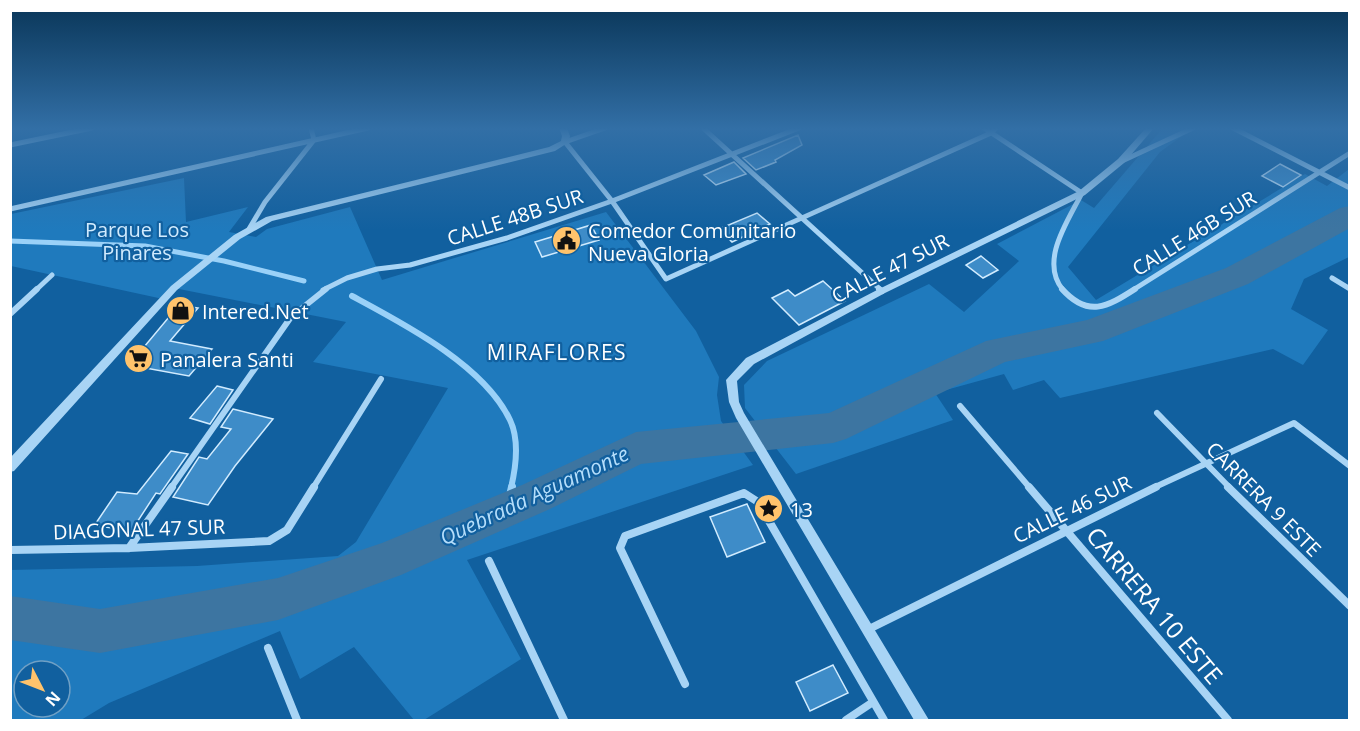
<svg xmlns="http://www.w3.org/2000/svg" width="1360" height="731" font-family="'Open Sans',sans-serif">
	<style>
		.green { fill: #1f7abd; fill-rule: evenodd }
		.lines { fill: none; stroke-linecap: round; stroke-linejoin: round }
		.stream-far2 { stroke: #9ad1f8; stroke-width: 5 }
		.stream-far1 { stroke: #9ad1f8; stroke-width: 6 }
		.stream { stroke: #9ad1f8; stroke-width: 8 }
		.river { fill: #3d75a1; fill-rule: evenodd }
		.building { fill: #3e8cc8; stroke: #d1ebfe; stroke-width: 1.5 }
		.minor-far2 { stroke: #a8d4f5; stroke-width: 5 }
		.minor-far1 { stroke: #a8d4f5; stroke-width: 6 }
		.minor { stroke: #a8d4f5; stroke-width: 8 }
		.tertiary { fill: #a8d4f5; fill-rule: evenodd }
		.labels { text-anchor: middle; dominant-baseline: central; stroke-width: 4.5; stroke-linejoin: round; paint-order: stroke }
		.street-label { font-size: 20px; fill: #fff; stroke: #11609f }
		.park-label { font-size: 20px; fill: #d1ebfe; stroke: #11609f }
		.poi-label { font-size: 20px; fill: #fff; stroke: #11609f; text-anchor: start }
		.neighbourhood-label { font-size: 21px; letter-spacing: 1.5px; fill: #fff; stroke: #11609f }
		.water-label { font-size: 21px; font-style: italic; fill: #b5defb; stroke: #11609f }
		.near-street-label { font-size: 24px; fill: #fff; stroke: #11609f }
	</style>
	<rect width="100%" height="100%" fill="#11609f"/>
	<path class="green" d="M1163,128H1193L1160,152L1068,267L1096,300L1305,174L1327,186L1349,169V257L1304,279L1291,309L1328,330L1303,365L1273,349L1060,398L1044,380L1013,390L1004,374L935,393L953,420L796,474L745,408L744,385L767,361L929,284L964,312L1019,261L997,244L1081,200L1094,208Z
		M184,178L186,222L248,207L229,232L256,237L267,229L350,207L382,280L606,212L696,331L719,377L717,395L721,421L753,465L467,560L521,659L424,720H414L354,647L300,679L280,631L109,703L81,720H12L10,570L197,566L338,556L356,542L448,388L313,362L346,322L174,288L163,299L11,266V214ZM24,671H60V707H24Z"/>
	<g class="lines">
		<path class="stream-far2" d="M10,241L145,246L224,261L304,281"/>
		<path class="stream-far1" d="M352,296C404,324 484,365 510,420C520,441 516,467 511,488"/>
		<path class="stream" d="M507,509L512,487"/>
		<path class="river" d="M1350,206V228L1248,284L1103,341L1005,362L846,439L833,443L641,464L550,509L401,575L278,620L100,653L10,640V596L100,609L278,578L382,543L522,485L636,432L829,413L986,341L1087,320L1226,268L1340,208Z"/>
	</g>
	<path class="building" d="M798,135L802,145L775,160L776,162L756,170L743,158Z
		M734,162L746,174L716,185L704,175Z
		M1280,164L1301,175L1283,187L1262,176Z
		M757,213L770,224L732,242L719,229Z
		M591,225L599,240L542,257L535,242Z
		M981,256L998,270L983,278L966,265Z
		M823,281L845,301L799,325L772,298L788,290L795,296Z
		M179,305L198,308L170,341L212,349L189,376L129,365Z
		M217,386L233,390L210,424L190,418Z
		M233,409L273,419L235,466L208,505L173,497L199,457L207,459L231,429L221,427Z
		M171,451L188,454L160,494L156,493L132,530L94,526L117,492L137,494Z
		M747,504L765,542L727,557L710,517Z
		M833,665L848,693L810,711L796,682Z"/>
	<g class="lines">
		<path class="minor-far2" d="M605,128L565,142L612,201L666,279L991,133L996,128
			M703,128L881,290
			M984,128L1082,193C1068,221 1039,261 1063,290
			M1233,128L1350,188
			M10,145L92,128
			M1122,161L1193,128
			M10,209L368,128
			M249,229L265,202L314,140L311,128
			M1332,278L1350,289
			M36,290L52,275
			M323,290L347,278L377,269L410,265L507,238L612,201L799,128
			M1133,290L1350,153"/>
		<path class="minor-far1" d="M879,289L882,291
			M1062,289C1088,318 1107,307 1135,289
			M10,314L37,289
			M960,406L1030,488
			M1157,413L1230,488
			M171,488L291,317L326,289
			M313,488L381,379
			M1153,488L1294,423L1350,466"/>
		<path class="minor" d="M1029,487L1228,720
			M1228,487L1350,606
			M129,548L172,487
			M10,550L129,548L269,541L287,530L314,487
			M489,561L564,720
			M867,630L1156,487
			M268,648L297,720
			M685,684L620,548L625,536L744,493L758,502L884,720
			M846,720L873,702"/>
		<path class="tertiary" d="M559,128H567L570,136L569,142L555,151L272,221L240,239L177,290L14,471L10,472V458L171,286L234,235L266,217L549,147L561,141L562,136Z
			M1146,128H1154L1124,163L1085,195L885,293L754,364L737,381L739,402L744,413L929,720H914L736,418L729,402L726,380L746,358L879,289L1079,191L1118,159Z"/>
	</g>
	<linearGradient id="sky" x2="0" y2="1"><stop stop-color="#093557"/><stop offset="0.56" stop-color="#326fa6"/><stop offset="1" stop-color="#326fa6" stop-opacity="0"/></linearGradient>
	<rect width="1360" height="230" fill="url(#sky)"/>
	<defs>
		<symbol id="civic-disc" viewBox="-11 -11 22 22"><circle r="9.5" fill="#ffc36c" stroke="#11609f"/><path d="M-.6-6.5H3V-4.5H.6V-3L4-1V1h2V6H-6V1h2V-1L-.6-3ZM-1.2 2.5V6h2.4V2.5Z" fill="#111"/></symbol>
		<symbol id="shop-disc" viewBox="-11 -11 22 22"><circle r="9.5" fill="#ffc36c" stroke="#11609f"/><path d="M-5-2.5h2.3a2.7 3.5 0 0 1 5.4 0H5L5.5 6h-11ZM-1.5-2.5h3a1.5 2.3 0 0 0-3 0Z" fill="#111"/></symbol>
		<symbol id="supermarket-disc" viewBox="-11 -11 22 22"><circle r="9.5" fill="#ffc36c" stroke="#11609f"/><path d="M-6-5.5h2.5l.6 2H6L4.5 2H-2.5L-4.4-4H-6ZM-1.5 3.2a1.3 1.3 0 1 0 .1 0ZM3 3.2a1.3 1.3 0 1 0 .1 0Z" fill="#111"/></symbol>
		<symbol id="sight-disc" viewBox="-11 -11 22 22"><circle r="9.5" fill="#ffc36c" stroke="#11609f"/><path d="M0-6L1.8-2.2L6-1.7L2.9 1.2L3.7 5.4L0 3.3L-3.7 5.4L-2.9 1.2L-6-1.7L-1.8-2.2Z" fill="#111"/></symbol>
	</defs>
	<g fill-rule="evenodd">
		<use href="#civic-disc" x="550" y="224" width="33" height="33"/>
		<use href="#shop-disc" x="164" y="294" width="33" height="33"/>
		<use href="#supermarket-disc" x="122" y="342" width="33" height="33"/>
		<use href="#sight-disc" x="752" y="492" width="33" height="33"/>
	</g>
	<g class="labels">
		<g class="street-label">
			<text transform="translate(515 217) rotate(-18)">CALLE 48B SUR</text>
			<text transform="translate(1194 233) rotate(-32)">CALLE 46B SUR</text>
			<text transform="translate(890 268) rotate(-27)">CALLE 47 SUR</text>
			<text transform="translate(1264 499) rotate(45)">CARRERA 9 ESTE</text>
			<text transform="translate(1072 509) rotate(-26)">CALLE 46 SUR</text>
			<text transform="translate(139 529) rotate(-2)">DIAGONAL 47 SUR</text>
		</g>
		<g class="park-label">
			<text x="137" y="229">Parque Los<tspan x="137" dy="23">Pinares</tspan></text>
		</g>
		<g class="poi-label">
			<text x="588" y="230">Comedor Comunitario<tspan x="588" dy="23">Nueva Gloria</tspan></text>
			<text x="202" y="311">Intered.Net</text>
			<text x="160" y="359">Panalera Santi</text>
			<text x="790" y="509">13</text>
		</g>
		<g class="neighbourhood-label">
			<text x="557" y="352">MIRAFLORES</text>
		</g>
		<g class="water-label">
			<text transform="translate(534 495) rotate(-25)">Quebrada Aguamonte</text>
		</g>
		<g class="near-street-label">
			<text transform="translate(1155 605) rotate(50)">CARRERA 10 ESTE</text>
		</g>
	</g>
	<rect width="1360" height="731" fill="none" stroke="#ffffff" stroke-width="24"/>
	<g transform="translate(42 689) rotate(132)"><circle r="28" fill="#11609f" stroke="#70a0c5" stroke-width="1.5"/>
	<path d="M0-4.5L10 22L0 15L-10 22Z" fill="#ffc36c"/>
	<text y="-9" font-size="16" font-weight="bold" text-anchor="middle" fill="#ffffff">N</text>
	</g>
</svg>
